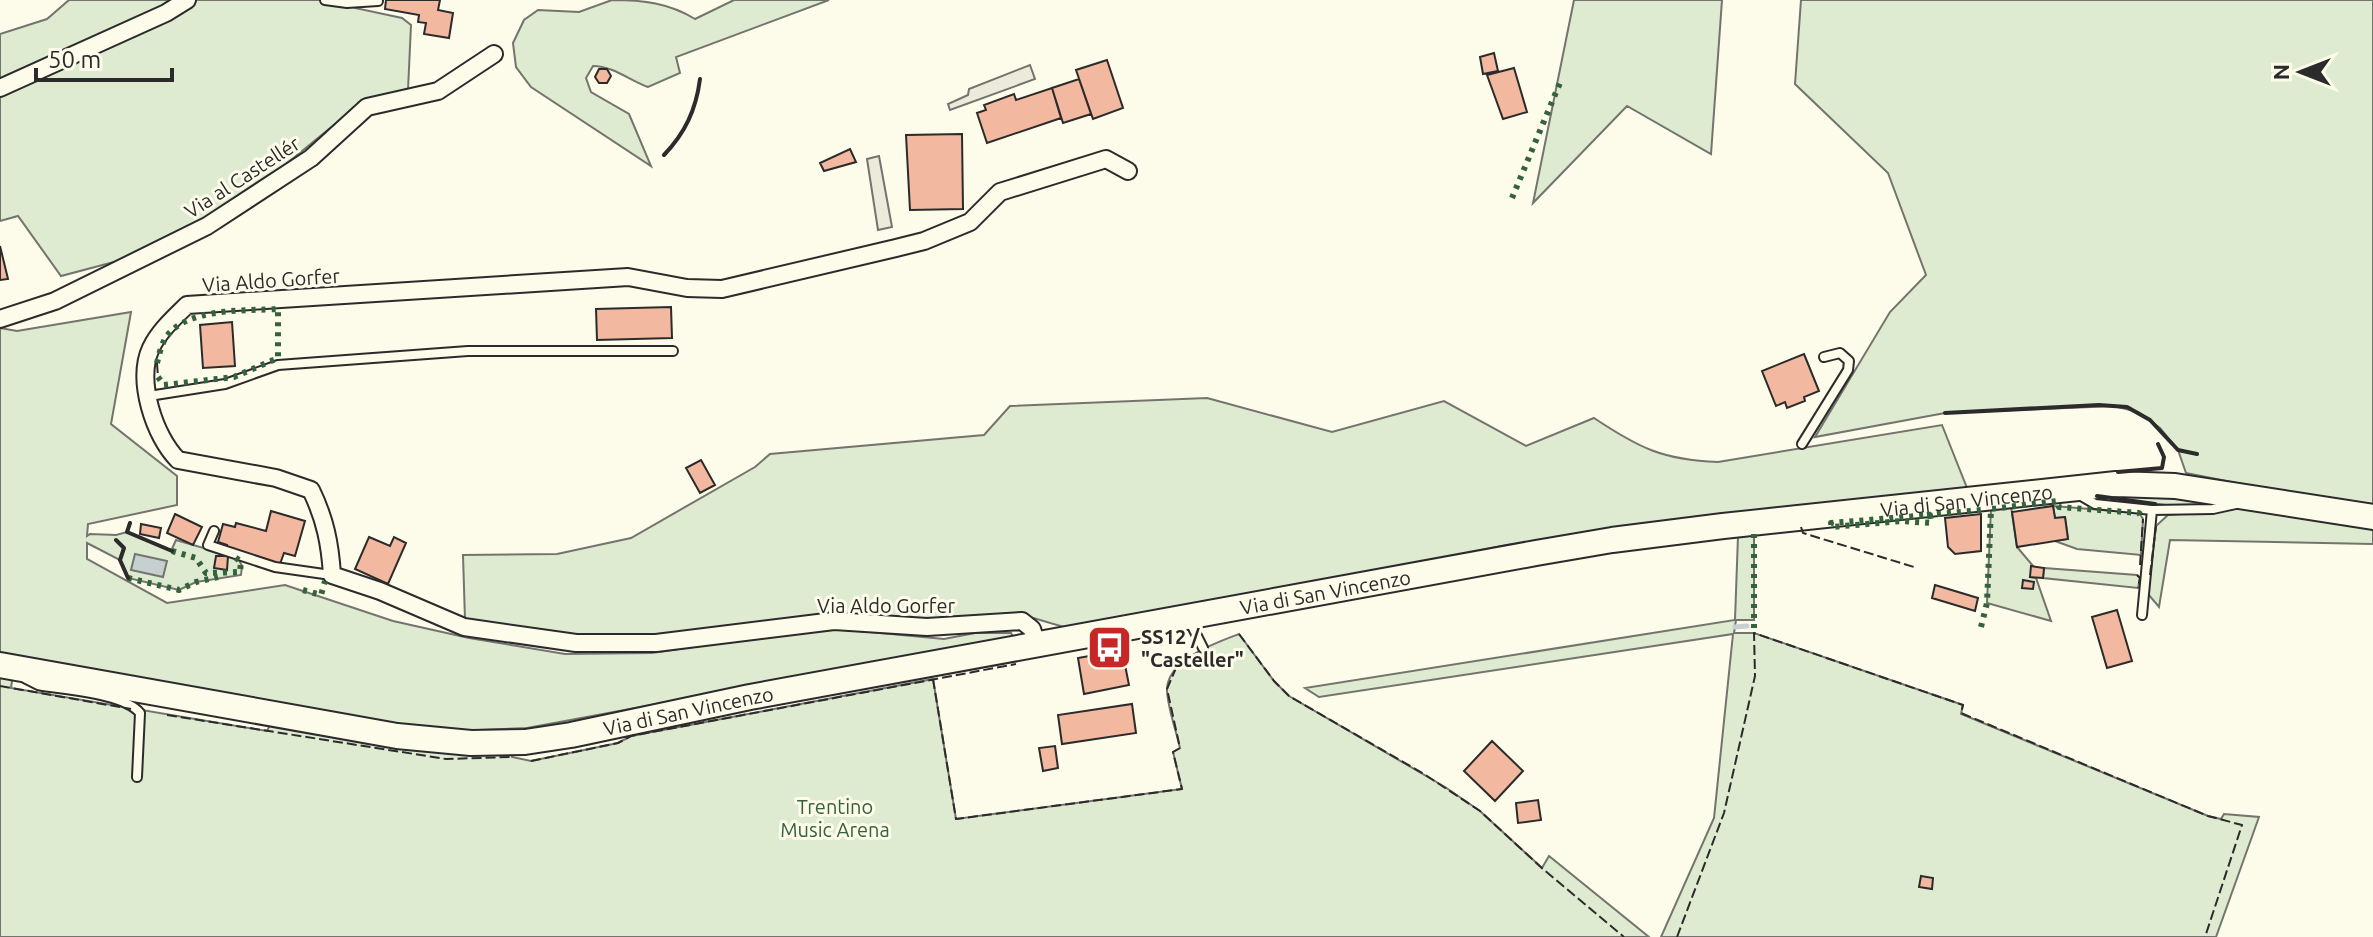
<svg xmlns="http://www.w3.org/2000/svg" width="2373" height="937" font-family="Ubuntu,sans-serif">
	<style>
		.green { fill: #deebd1; stroke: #74746e; stroke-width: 2 }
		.parking { fill: #eceadb; stroke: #74746e; stroke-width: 2 }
		.water { fill: #c7d0d0; stroke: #74746e; stroke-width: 2 }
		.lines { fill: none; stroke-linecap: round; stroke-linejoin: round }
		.stream { stroke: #c7d0d0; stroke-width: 5 }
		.building { fill: #f2b8a0; stroke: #2b2b2b; stroke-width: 2 }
		.lane-casing { stroke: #2b2b2b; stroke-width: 12 }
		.street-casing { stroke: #2b2b2b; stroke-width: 20 }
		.secondary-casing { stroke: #2b2b2b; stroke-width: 28 }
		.lane { stroke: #fdfbea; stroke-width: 8 }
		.street { stroke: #fdfbea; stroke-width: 16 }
		.secondary { stroke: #fdfbea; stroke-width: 24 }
		.hedge { stroke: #34623c; stroke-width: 6; stroke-dasharray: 4 6; stroke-linecap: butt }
		.fence { stroke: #2b2b2b; stroke-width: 2; stroke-dasharray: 10 4; stroke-linecap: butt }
		.wall { stroke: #2b2b2b; stroke-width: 4 }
		.labels { text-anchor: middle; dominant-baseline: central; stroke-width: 6; stroke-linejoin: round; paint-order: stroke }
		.street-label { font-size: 20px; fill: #2b2b2b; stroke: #fdfbea }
		.poi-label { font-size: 20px; font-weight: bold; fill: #2b2b2b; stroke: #fdfbea; text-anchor: start }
		.park-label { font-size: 20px; fill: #34623c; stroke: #fdfbea }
	</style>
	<rect width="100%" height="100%" fill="#fdfbea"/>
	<path class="green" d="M69,0H354L355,8L402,18L411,25L408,90L361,103L264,182L159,250L61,276L18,216L0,221V34L47,19Z
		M612,0C643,0 669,3 695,19L734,0H829L676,57L680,73L648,87C629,80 613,66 593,66L586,78L591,92L629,114L651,166L531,87L516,67L513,43L524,20L538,10L579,12Z
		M1574,0H1722L1711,154L1627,106L1533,203Z
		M1801,0H2373V510L2186,473L2178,450L2160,428L2138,412L2114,406L1945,413L1815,437L1890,312L1926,275L1888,173L1795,84Z
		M131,312L111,424L177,476V505L88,524L87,536L90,534L116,535L127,532L171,551L176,540L238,558L242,566L241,575L196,582L179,590L128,578L120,560L87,543V559L167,603L285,585L393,621L469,638L565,654L652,653L767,636L838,629L944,639L975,633H1011L1014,638L527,728L454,731L377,723L0,653V328L17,331Z
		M1207,398L1332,432L1444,401L1526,446L1594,418C1639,448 1663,460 1718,462L1942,425L1967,488L1507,545L1215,603L1067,628L1020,614L652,638H575L465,620L463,555L557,554L631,538L755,467L770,454L984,435L1010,406Z
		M2137,493L2218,502L2213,506L2166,505L2097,496Z
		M2011,506L2017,547L2034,567L2030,577L2036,578L2051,621L1987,603L1991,509Z
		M2053,506L2139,513L2143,519L2141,555L2077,549L2055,541L2068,539L2065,517L2055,518Z
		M2246,508L2373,525V544L2170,540L2159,607L2148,594L2156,526L2168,515Z
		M1754,534V620H1736L1734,633H1754L1963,705L1961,714L2208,816L2221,819L2224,814L2259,817L2216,937H1661L1714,818L1733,634L1319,697L1305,688L1735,620L1738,536Z
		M2044,568L2137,575L2140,578L2138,588L2043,578Z
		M1239,634L1274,681L1289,696L1445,787L1480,811L1542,868L1549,856L1649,937H0V672L13,674L11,688L267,731L271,723L511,749L512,757L531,761L618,743L631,736L933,679L956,819L1182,789L1173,752L1180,748C1176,730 1168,709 1167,691C1166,660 1215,643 1239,634Z"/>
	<path class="parking" d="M1030,65L1035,79L950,110L948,104L968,95L969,89Z
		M879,156L892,227L878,230L867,159Z"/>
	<path class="water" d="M135,554L167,561L163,577L131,570Z"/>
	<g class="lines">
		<path class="stream" d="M1735,627L1747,626"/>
	</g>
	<path class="building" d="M386,0H440L438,10L453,13L449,38L424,34L426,23L418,22L419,15L385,9Z
		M1494,53L1498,71L1483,74L1480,57Z
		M1107,60L1123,108L1093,119L1076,70Z
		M1514,68L1527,112L1503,119L1487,75Z
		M599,69H607L611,76L607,83H599L595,77Z
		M1079,79L1091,114L1063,123L1052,88Z
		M1052,88L1061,118L987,143L977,113L986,110L984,105L1014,94L1016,100Z
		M962,134L963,209L910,210L906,135Z
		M850,149L856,162L824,171L820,163Z
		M0,246L8,279L0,280Z
		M671,307L672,338L597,340L596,309Z
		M232,322L235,366L203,368L200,325Z
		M1804,354L1819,391L1804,397L1805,401L1787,408L1785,402L1776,406L1762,371Z
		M701,460L715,485L700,493L686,468Z
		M2053,506L2055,518L2065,517L2068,539L2017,547L2012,512Z
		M271,511L305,521L295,556L284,553L280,564L226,549L227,545L218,542L223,524L235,527L236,523L266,531Z
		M175,514L202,527L193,545L167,533Z
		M1981,514V551L1955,554L1948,547L1945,518Z
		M141,524L161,528L159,538L140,534Z
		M369,537L390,546L394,537L406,543L388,584L355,569Z
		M216,556H228L227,570L214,568Z
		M2031,566L2044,568L2043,578L2030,577Z
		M2023,580L2034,582L2033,589L2022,588Z
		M1935,585L1978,598L1975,611L1932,598Z
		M2117,610L2132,661L2107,668L2092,617Z
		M1122,650L1129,685L1084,694L1078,658Z
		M1132,704L1136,733L1062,744L1058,715Z
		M1492,741L1523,771L1495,801L1464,771Z
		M1055,746L1058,768L1043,771L1039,748Z
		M1538,800L1541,820L1518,823L1516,803Z
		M1921,876L1933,878L1932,889L1919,887Z"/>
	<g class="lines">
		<defs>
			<path id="lane" d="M325,0L347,3L378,1
				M149,396L225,384L278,365L468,351H673
				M1802,444L1848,370L1849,361L1840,353L1824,357
				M2078,494L2095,504L2152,510L2213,509L2236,504
				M214,531L208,545L275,567L331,575
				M2142,615L2152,510
				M1189,620L1203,648
				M26,679L38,685C63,690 124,693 140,713L137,777"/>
			<path id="street" d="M0,88L166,13L187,0
				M0,319L55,301L207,226L311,158L367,107L438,91L494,54
				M1037,645L1032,629L1022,621L927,627L834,621L656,643H576L464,627L380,591L332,575C330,543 325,519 311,490L276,478L178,460C154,436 136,380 151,348C159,331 174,318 187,305L628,277L687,288L722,289L896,248L924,241L970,222L1000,192L1106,159L1128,171"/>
			<g id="secondary">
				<path id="s1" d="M0,665L397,736L471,743L525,742L571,735L750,697L1536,553L1612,540L1723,526L2116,484L2175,486L2373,517"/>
			</g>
		</defs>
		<use href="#lane" class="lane-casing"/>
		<use href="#street" class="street-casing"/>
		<use href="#secondary" class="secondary-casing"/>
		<use href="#lane" class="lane"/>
		<use href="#street" class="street"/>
		<use href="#secondary" class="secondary"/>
		<path class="hedge" d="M1512,198L1562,78
			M157,363C159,355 161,346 165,339C184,307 246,311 278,309V358L234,377L164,385L158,377
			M1927,515L1981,510
			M1930,515L1931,523L1902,521L1832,527L1831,523Z
			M1754,534V633
			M172,551L196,558L206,573L240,572L241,562L235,557
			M128,578L179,590L196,582L218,577
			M303,590L321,595L325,581
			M1981,627L1987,603L1991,509L2057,501L2059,507L2139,513L2143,519"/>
		<path class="fence" d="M157,363L158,377
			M1801,527L1803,533L1914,567
			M2140,565L2143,519
			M2137,575L2140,578L2138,588
			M2150,575L2156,526
			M1239,634L1274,681L1289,696L1424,774L1480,811L1543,869L1624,937
			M933,679L956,819L1182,789L1173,752L1180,748L1167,689L1176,668
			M0,686L131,709
			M167,715L446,759L511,757
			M531,761L618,743L631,736L1016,664
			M1677,937L1724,813L1755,676L1754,633L1963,705L1961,713L2208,816L2242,825L2205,937"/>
		<path class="wall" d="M664,155C685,133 696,110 700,79
			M1945,413L2099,405L2127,407L2150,420L2178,450L2197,454
			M2118,472L2162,468L2164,457L2158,444
			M2097,496L2155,504
			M130,523L127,532L172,551
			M116,540L124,548L120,560L128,578"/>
	</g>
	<defs>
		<symbol id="bus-square" viewBox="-11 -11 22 22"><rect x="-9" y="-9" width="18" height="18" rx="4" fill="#c62828" stroke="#fdfbea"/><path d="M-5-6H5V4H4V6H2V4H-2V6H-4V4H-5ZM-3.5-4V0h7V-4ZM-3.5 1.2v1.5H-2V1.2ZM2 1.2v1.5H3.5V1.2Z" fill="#fff"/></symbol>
	</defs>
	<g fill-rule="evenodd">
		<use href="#bus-square" x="1084" y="622" width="51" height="51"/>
	</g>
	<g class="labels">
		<g class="street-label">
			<text transform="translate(242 177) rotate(-33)">Via al Castellér</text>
			<text transform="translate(271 280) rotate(-4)">Via Aldo Gorfer</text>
			<text stroke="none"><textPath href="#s1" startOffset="1994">Via di San Vincenzo</textPath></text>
			<text stroke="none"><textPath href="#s1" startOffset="1346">Via di San Vincenzo</textPath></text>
			<text x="886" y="605">Via Aldo Gorfer</text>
			<text stroke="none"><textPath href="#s1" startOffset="698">Via di San Vincenzo</textPath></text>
		</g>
		<g class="poi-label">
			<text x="1141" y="636">SS12 /<tspan x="1141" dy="23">"Casteller"</tspan></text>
		</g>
		<g class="park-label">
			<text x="835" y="806">Trentino<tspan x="835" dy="23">Music Arena</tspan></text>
		</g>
	</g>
	<g transform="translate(2301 72) rotate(270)" stroke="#fdfbea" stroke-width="6" paint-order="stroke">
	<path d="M0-6L14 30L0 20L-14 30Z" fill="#2b2b2b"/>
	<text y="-12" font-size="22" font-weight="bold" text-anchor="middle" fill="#2b2b2b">N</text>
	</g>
	<path d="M36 68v12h136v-12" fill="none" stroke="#2b2b2b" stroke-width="4"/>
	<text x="48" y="68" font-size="24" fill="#2b2b2b" stroke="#fdfbea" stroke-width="6" paint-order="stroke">50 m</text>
</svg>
